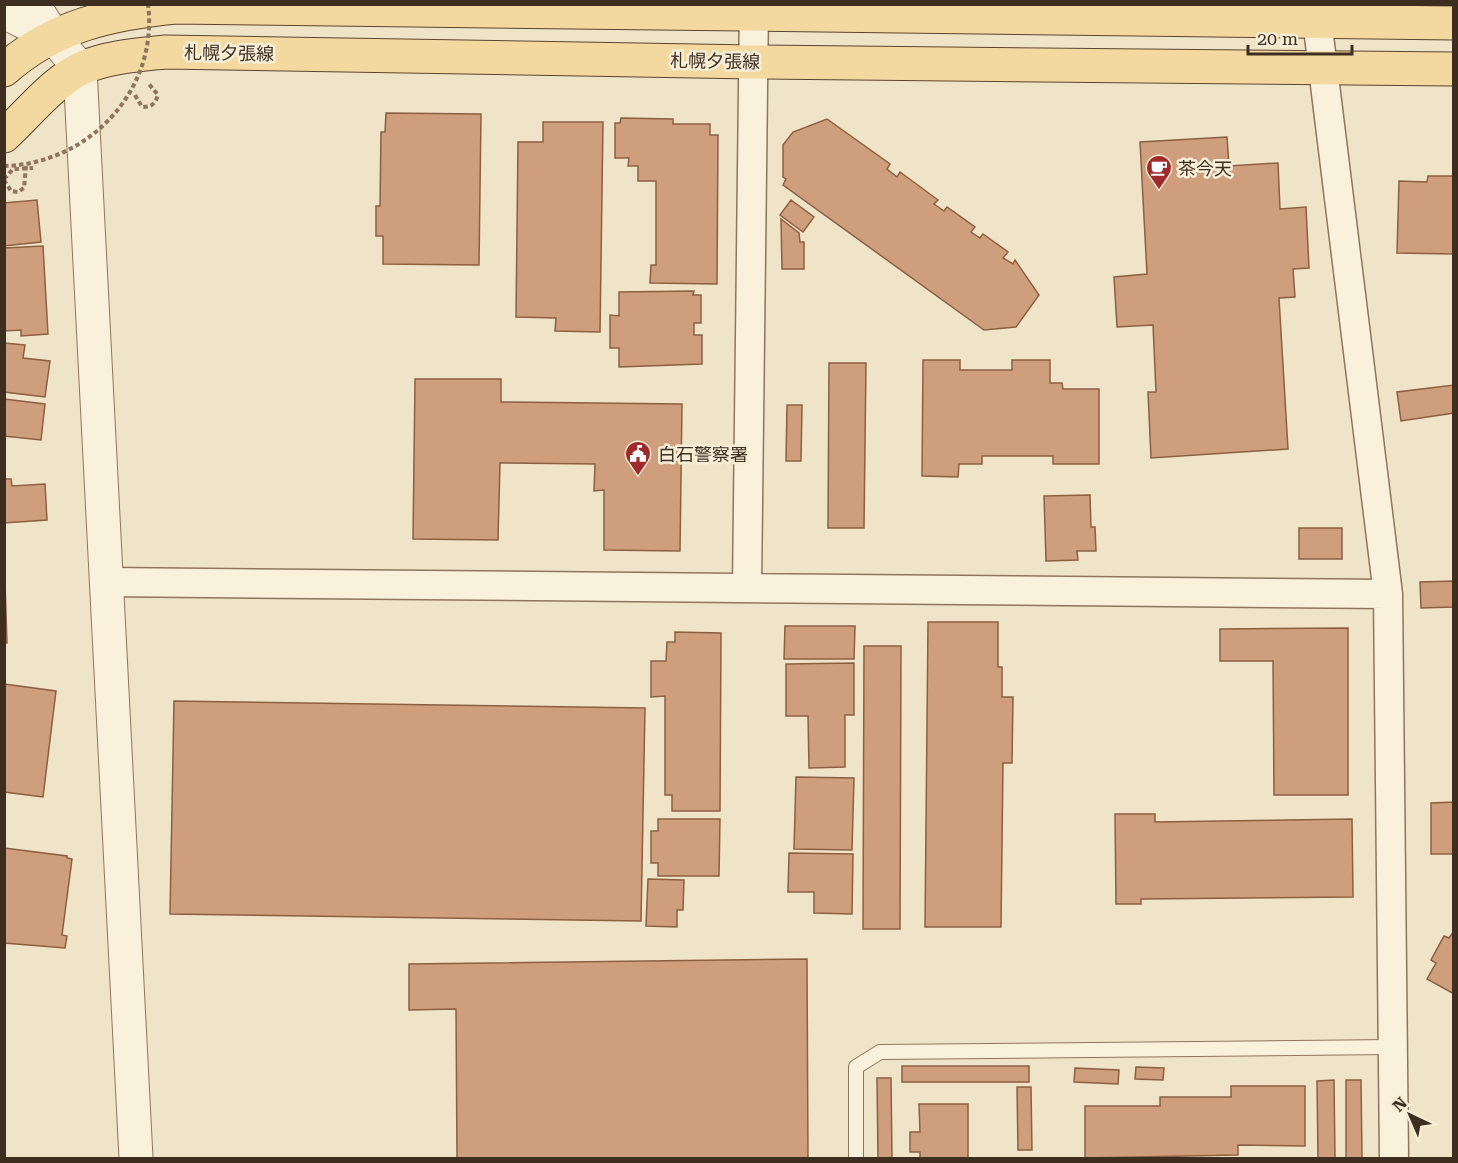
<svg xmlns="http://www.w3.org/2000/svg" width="1458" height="1163" font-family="'Roboto Serif','Noto Sans JP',serif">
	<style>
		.building { fill: #cf9f7d; stroke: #8d5f41; stroke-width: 1.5 }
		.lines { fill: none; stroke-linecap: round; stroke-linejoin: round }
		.service-casing { stroke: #8d765c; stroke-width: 16 }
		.minor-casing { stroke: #8d765c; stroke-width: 31 }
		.tertiary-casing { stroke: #8d765c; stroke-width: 35 }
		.primary-casing { stroke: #5b4430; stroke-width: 35 }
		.path { stroke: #8d765c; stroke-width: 4; stroke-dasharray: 4.5 3; stroke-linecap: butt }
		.service { stroke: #faf1dc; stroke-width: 14 }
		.minor { stroke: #faf1dc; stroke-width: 28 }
		.tertiary { stroke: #faf1dc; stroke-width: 33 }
		.primary { stroke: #f3d9a0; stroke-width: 33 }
		.path-bridge { stroke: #8d765c; stroke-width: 4; stroke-dasharray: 4.5 3; stroke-linecap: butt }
		.labels { text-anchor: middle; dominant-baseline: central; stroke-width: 5; stroke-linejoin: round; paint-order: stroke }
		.street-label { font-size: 18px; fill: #3d2e20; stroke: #f7eed8 }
		.poi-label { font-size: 18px; fill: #3d2e20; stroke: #f7eed8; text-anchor: start }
	</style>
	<rect width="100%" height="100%" fill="#f0e4c8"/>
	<path class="building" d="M386,113L481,114L479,265L383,264V236H376V206H380L381,132H385Z
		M621,118L673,119V124H710V135H718L717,284L650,283L651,265H656V181H638V166H628L629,158H615V123H620Z
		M827,119L890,164L887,169L897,177L900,172L938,200L934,204L944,211L947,207L975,227L971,232L980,238L983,234L1008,252L1003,258L1013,264L1015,260L1039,295L1016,327L984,330L783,185L786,179L783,177V145L793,132Z
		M543,122H603L600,332L555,331L556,318L516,317L518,142H543Z
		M1227,137L1229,166L1278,163L1280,209L1306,207L1309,268L1293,269L1295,297L1279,298L1288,449L1151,458L1148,392H1156L1153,325L1117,327L1114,277L1147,274L1140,142Z
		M1428,176H1454V254L1397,253L1399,181L1427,182Z
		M37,200L41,242L4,246V203Z
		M791,200L814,217L803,232L780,215Z
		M781,219L799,233L800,242H804V269H782Z
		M43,246L48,334L21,336V330L4,331V248Z
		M694,291L693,295H701V323H694V335H702V364L619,367V348H610V315L619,316V292Z
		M4,343L25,345L23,358L50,361L45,397L4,392Z
		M923,360H960V370H1012V360H1050V383H1062L1063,389H1099V464H1053V456H982V464H959L958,477L922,476Z
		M829,363H866L864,528H828Z
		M415,379H501V402L682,404L680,551L604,550V490L594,491L595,464L500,463L498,540L413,539Z
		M1454,385V413L1401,421L1397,392Z
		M4,399L45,404L41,440L4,436Z
		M787,405H802L801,461H786Z
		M4,479H11L12,486L45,484L47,520L4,523Z
		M1090,495L1091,527H1095L1096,551H1077L1078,560L1046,561L1044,496Z
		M1299,528H1342V559H1299Z
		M1454,581V607L1421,608L1420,582Z
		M5,582L7,643H4V582Z
		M928,622H998V667H1002V697H1013L1012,763H1003L1001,927H925Z
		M785,626H855L854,659H784Z
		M1348,628V795H1274L1273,661H1220V629Z
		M675,632L721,633L720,811H672V795H665V696L651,697V661H666L667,642H675Z
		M864,646H901L900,929H863Z
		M854,663V715H845V767L809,768L808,716H786V664Z
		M4,684L56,691L43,797L4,792Z
		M174,701L645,708L641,921L170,914Z
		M796,777L854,778L852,850L794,849Z
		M1454,802V854H1431V803Z
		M1115,814H1155V822L1352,819L1353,897L1141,899V904H1116Z
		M658,819H720L719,876H658V863H651V831H658Z
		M4,848L67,856V858L72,859L62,935L67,936L65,948L4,943Z
		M789,853L853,854L852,914L814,913V892H788Z
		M648,879L684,880L683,910H677V927L646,926Z
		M1454,931V994L1427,979L1436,963L1431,960L1444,936L1449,938Z
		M807,959L808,1158H457L456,1009L409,1010V964Z
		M902,1066H1029V1082H902Z
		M1136,1067L1164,1068L1163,1080L1135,1079Z
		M1075,1068L1119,1070L1118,1084L1074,1082Z
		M877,1078H891L892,1158H878Z
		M1334,1080L1335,1158H1318L1317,1081Z
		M1346,1080H1361L1362,1158H1346Z
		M1231,1086H1305V1146L1238,1145V1155L1085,1158V1106H1160V1097H1231Z
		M1017,1087H1031L1032,1150H1018Z
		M919,1104H968V1158H920V1152H910V1132H920Z"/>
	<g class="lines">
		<defs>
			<path id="service" d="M856,1158V1067L880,1052L1392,1047"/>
			<path id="minor" d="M1315,4L1388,594L1394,1158
				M106,582L1388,594
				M747,588L754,4"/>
			<path id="tertiary" d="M33,4L54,37L80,69L136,1158
				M4,12L52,36"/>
			<path id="primary" d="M4,70C53,26 112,13 176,7L1454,23
				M4,136C26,116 55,80 82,68C108,57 137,55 165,52L753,62L1454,69"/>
		</defs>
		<use href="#service" class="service-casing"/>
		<use href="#minor" class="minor-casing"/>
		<use href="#tertiary" class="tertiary-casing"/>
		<use href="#primary" class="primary-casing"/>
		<path class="path" d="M4,179L13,169L33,168
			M4,180L11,191L18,192L24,188L26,166"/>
		<use href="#service" class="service"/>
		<use href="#minor" class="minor"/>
		<use href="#tertiary" class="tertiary"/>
		<use href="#primary" class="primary"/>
		<path class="path-bridge" d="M135,95L142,107C152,107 155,104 158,95L149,84
			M4,166C89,164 159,90 148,4"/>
	</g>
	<defs>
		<symbol id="cafe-pin" viewBox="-11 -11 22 30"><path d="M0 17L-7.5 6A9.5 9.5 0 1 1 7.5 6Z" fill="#9e2a2b" stroke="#f7eed8"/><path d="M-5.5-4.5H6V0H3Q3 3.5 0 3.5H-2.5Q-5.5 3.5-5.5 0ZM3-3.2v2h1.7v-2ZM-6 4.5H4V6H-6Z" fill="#fff"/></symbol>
		<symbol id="civic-pin" viewBox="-11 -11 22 30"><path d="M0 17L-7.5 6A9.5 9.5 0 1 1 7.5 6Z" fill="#9e2a2b" stroke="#f7eed8"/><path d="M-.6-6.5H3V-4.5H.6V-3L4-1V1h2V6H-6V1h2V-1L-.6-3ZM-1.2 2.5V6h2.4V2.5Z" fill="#fff"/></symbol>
	</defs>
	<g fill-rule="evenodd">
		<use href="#cafe-pin" x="1144" y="153" width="30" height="40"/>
		<use href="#civic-pin" x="623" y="439" width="30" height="40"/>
	</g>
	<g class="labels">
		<g class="street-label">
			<text transform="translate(229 53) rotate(1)">札幌夕張線</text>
			<text transform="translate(715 61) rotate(1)">札幌夕張線</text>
		</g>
		<g class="poi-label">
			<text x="1178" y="168">茶今天</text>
			<text x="658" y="454">白石警察署</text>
		</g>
	</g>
	<rect width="1458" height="1163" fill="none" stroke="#3d2e20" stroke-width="12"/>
	<g transform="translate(1410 1115) rotate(316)" stroke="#f7eed8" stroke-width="4.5" paint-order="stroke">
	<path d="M0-4.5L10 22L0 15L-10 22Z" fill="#3d2e20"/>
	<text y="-9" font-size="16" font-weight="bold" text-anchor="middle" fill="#3d2e20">N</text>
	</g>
	<path d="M1248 45v9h104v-9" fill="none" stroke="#3d2e20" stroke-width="3"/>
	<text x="1257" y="45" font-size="18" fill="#3d2e20" stroke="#f7eed8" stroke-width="4.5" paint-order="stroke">20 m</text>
</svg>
